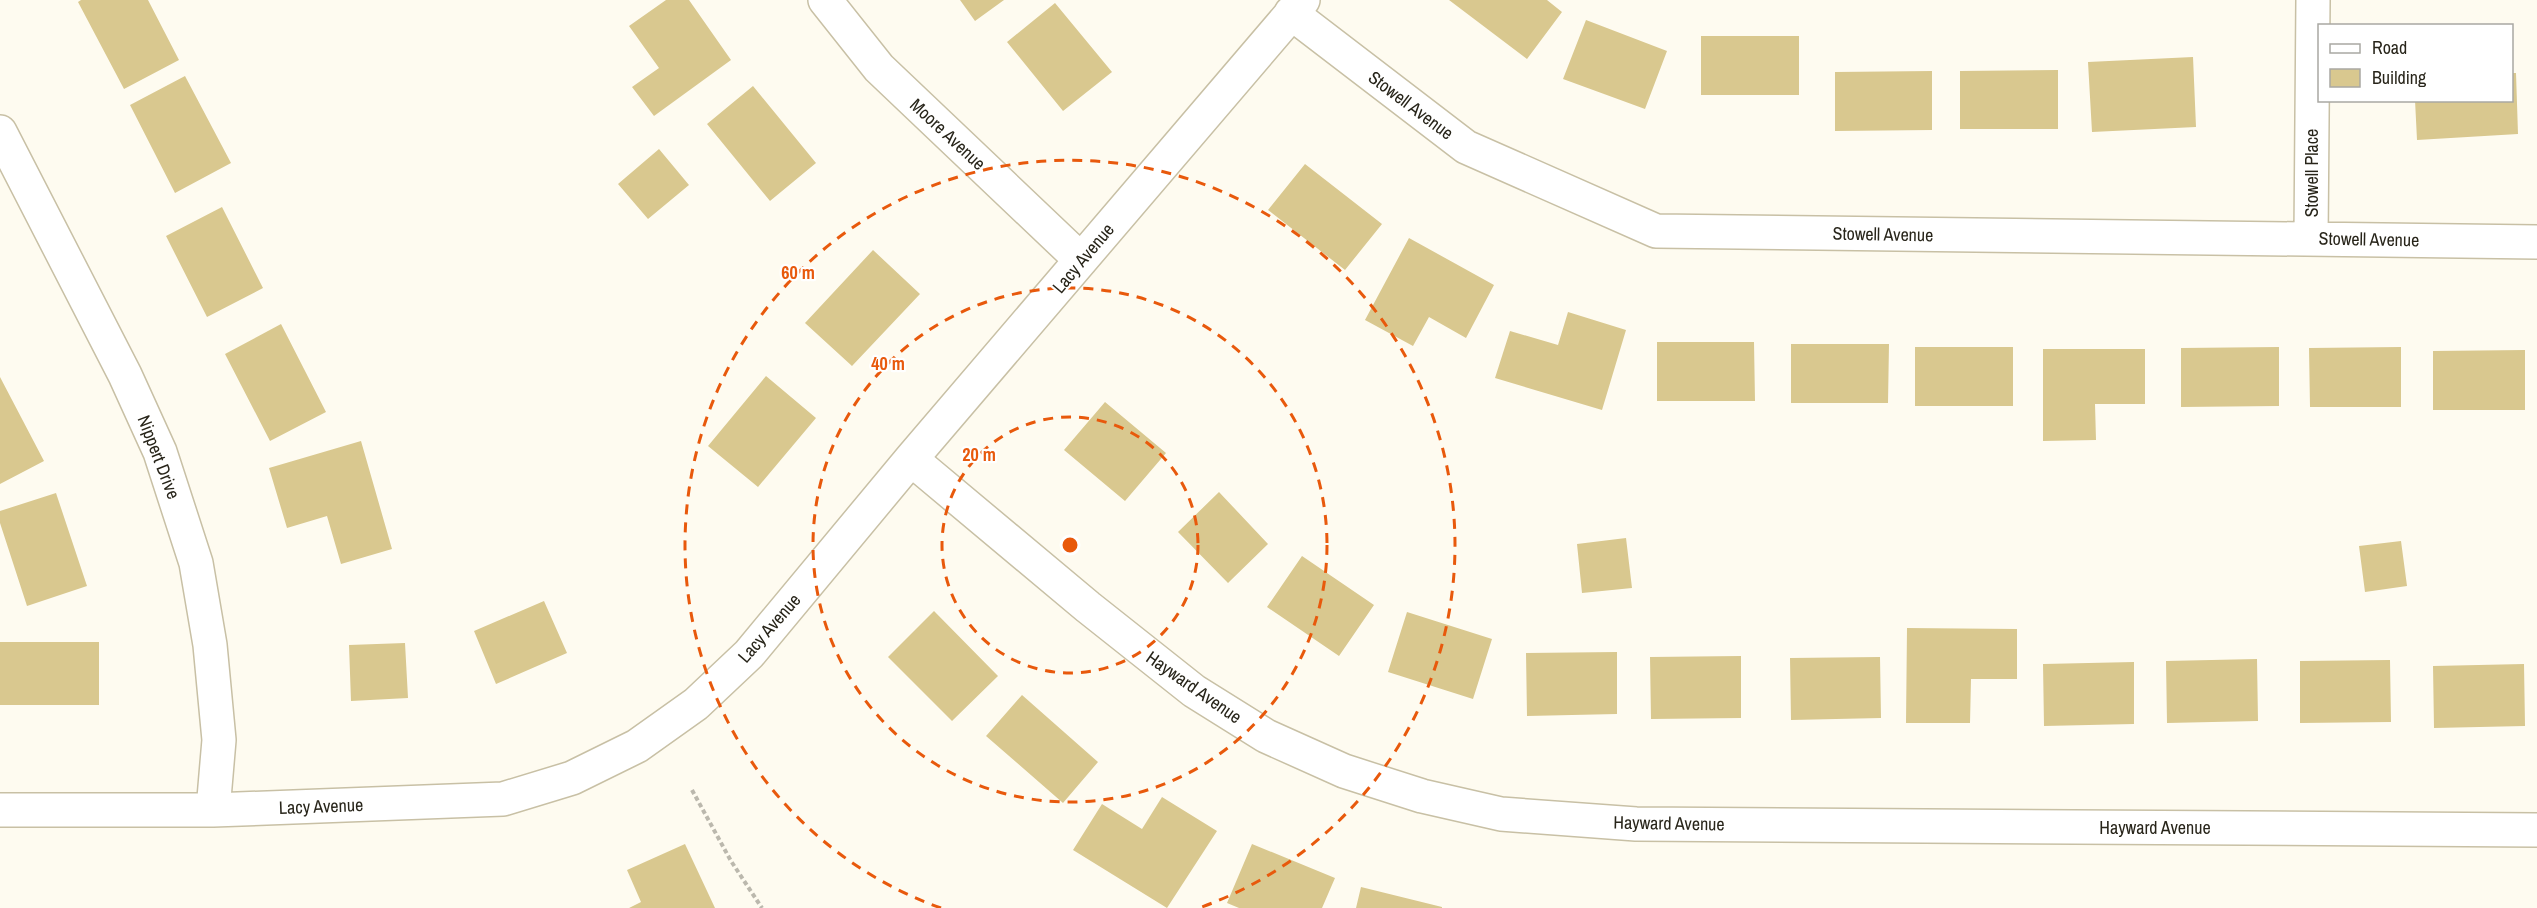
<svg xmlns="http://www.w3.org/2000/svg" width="2537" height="908" font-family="'Archivo Narrow',sans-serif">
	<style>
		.building { fill: #d9c88f }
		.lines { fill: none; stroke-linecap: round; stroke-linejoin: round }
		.minor-casing { stroke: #c8c0a5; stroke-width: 36 }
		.path { stroke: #bbb8ad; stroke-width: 4; stroke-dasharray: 4.5 3; stroke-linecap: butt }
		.minor { stroke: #fff; stroke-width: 33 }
		.ring { fill: none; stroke: #e8590c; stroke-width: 3; stroke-dasharray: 10 8 }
		.labels { text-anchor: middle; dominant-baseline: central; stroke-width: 4.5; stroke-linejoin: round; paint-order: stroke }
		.street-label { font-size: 18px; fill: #28251a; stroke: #fff }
		.centre { fill: #e8590c; stroke: #fff; stroke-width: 3 }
		.ring-label { font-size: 18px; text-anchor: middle; font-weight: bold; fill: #e8590c; stroke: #fff; stroke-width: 4.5; stroke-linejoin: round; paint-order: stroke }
	</style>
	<rect width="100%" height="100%" fill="#fefbf0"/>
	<path class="building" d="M81,0H148L179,60L124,89L78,2Z
		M666,0H689L731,60L654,116L632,87L659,68L629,26Z
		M960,0H1004L975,21Z
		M1449,0H1547L1562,12L1527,59Z
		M1055,3L1112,72L1063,111L1007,42Z
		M1586,20L1667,51L1645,109L1563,79Z
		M1701,36H1799V95H1701Z
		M2193,57L2196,127L2092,132L2088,62Z
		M2058,70V129H1960V71Z
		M1932,71V130L1835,131V72Z
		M2512,73H2516L2518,134L2417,140L2415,100H2512Z
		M185,76L231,163L175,193L130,105Z
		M753,86L816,163L770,201L707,124Z
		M659,149L689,185L648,219L618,184Z
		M1305,164L1382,224L1345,270L1268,210Z
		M222,207L263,288L207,317L166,236Z
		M1409,238L1494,285L1466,338L1429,317L1413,346L1365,320Z
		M873,250L920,294L852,366L805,323Z
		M1568,312L1626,330L1602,410L1495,378L1510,331L1558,345Z
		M281,324L326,412L270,441L225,354Z
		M1657,342H1754L1755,401H1657Z
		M1791,344H1889L1888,403H1791Z
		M1915,347H2013V406H1915Z
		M2279,347V406L2181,407V348Z
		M2401,347V407H2310L2309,348Z
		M2043,349H2145V404H2095L2096,440L2043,441Z
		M2525,350V410H2433V351Z
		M766,376L816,418L758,487L708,446Z
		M0,377L44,461L0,484Z
		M1105,402L1166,453L1125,501L1064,450Z
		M361,441L392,549L341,564L327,516L287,528L269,468Z
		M1219,492L1268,544L1228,583L1178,532Z
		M56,493L87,586L27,606L0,523V511Z
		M1626,538L1632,588L1582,593L1577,544Z
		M2401,541L2407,586L2365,592L2359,546Z
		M1302,556L1374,605L1339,656L1267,607Z
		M544,601L567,653L496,684L474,631Z
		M934,611L998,676L952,721L888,657Z
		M1407,612L1492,639L1473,699L1388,672Z
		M1907,628L2017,629V679H1971L1970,723H1906Z
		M0,642H99V705H0Z
		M405,643L408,698L351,701L349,645Z
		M1617,652V714L1527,716L1526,653Z
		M1741,656V718L1651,719L1650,657Z
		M1880,657L1881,718L1791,720L1790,658Z
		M2257,659L2258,721L2167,723L2166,661Z
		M2390,660L2391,722L2300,723V661Z
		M2134,662V724L2044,726L2043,664Z
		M2524,664L2525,726L2434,728L2433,666Z
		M1022,695L1098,762L1063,803L986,736Z
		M1162,797L1217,831L1167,908L1073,850L1102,804L1142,829Z
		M685,844L715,908H629L641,902L627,870Z
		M1252,844L1335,878L1322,908H1239L1227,903Z
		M1361,887L1442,907V908H1356Z"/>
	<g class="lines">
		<defs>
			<path id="minor" d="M825,0L879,68L1081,260
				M1291,13L1466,147L1656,231L2537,242
				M0,132L125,375L160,452L196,563L210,645L219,740L213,810
				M2311,238L2313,0
				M911,459L1088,607L1194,691L1266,736L1344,771L1422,796L1501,814L1636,824L2537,830
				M0,810H213L503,799L572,778L637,746L696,704L749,654L911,459L1303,0"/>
		</defs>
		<use href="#minor" class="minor-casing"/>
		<path class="path" d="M692,790L731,861L762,908"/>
		<use href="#minor" class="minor"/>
	</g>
	<g class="ring">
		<circle cx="1070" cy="545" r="128"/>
		<circle cx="1070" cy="545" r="257"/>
		<path d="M941 908A385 385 0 1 1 1199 908"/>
	</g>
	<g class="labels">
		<g class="street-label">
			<text transform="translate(1411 105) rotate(37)">Stowell Avenue</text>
			<text transform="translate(948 134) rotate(43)">Moore Avenue</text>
			<text transform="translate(2311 173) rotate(-90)">Stowell Place</text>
			<text transform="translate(1883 234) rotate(1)">Stowell Avenue</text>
			<text transform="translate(2369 239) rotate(1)">Stowell Avenue</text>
			<text transform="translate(1083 258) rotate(-50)">Lacy Avenue</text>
			<text transform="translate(159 457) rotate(69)">Nippert Drive</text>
			<text transform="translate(769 628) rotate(-49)">Lacy Avenue</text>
			<text transform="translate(1194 687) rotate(35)">Hayward Avenue</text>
			<text transform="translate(321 806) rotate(-2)">Lacy Avenue</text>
			<text transform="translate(1669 823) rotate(1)">Hayward Avenue</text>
			<text x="2155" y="827">Hayward Avenue</text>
		</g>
	</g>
	<circle cx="1070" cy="545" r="9" class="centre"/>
	<g class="ring-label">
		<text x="798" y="279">60 m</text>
		<text x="888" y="370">40 m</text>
		<text x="979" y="461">20 m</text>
	</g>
	<rect x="2318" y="24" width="195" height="78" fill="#ffffff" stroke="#a9a8a3" stroke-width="1.5"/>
	<rect x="2330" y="44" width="30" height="9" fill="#ffffff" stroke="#a9a8a3" stroke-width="1.5"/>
	<text x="2372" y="54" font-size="18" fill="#28251a">Road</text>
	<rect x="2330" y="69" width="30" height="18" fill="#d9c88f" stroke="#a9a8a3" stroke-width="1.5"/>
	<text x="2372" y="84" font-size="18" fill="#28251a">Building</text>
</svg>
